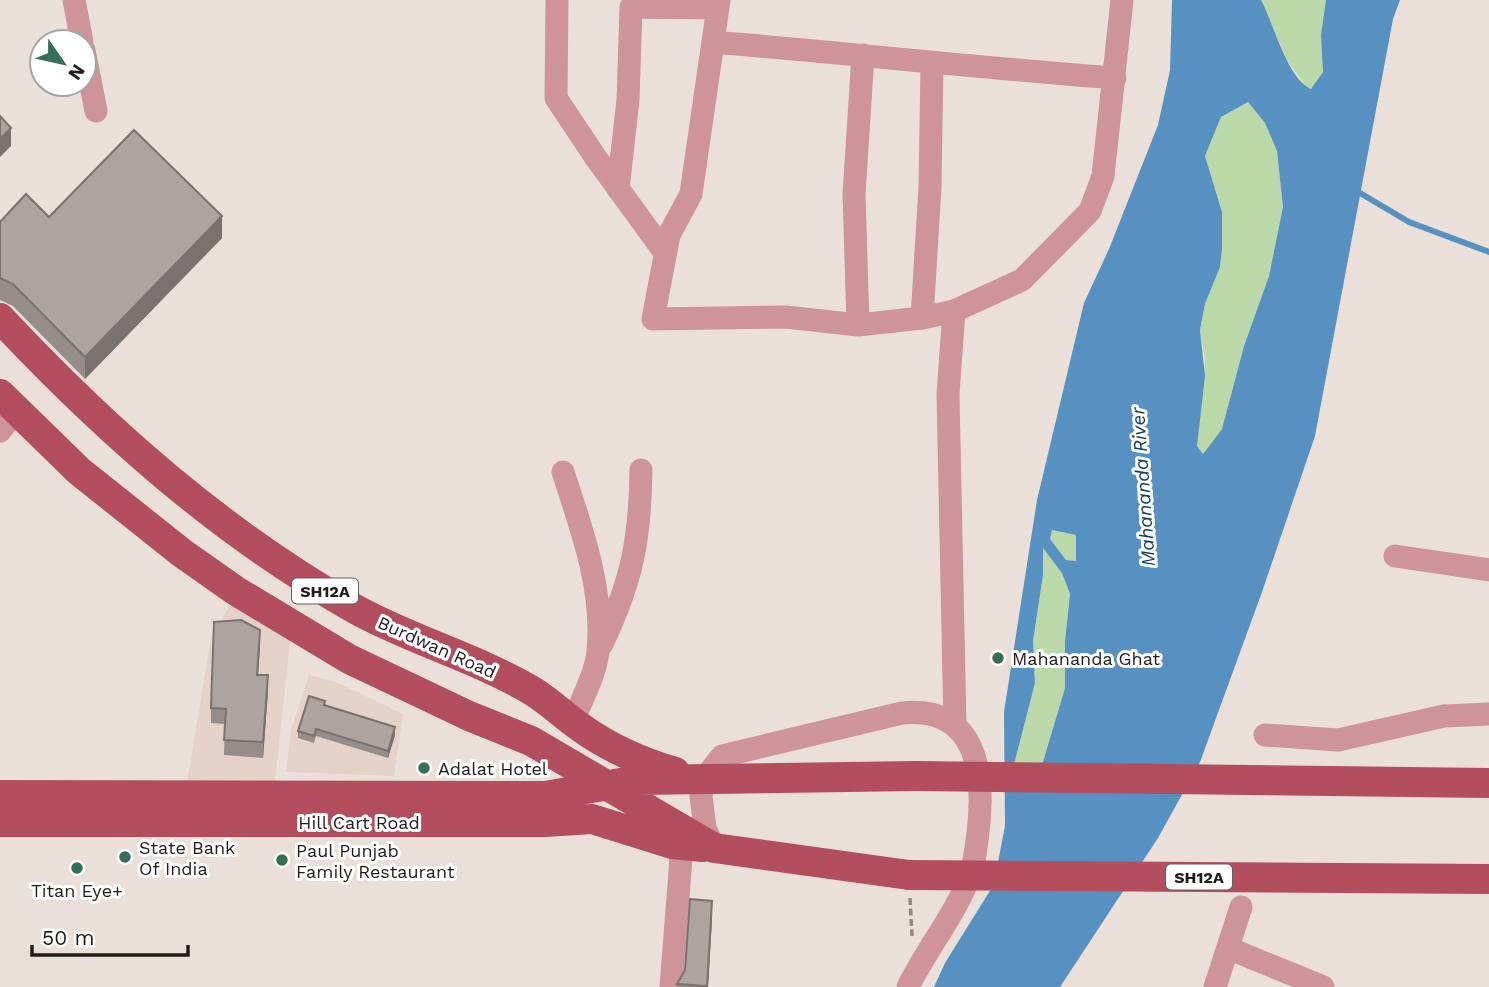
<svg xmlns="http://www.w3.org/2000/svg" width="1489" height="987" font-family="'Work Sans',sans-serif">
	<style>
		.built { fill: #e4d1c7 }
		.green { fill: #bbd9a8 }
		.water { fill: #5691c2; fill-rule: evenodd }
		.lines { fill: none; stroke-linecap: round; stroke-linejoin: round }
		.stream { stroke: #5691c2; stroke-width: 6 }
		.path { stroke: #8f8883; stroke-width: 3.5; stroke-dasharray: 7 3.5; stroke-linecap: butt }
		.minor { stroke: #ce949a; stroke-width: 23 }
		.major { stroke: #b34e5f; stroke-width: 30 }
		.major-bridge { stroke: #b34e5f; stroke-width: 30 }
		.wall { fill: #968c89 }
		.shaded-wall { fill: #7a726f }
		.building { fill: #afa39f; stroke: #7a726f; stroke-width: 2 }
		.poi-dot { fill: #356f58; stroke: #fff; stroke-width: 2.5 }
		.labels { text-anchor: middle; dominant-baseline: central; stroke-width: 6; stroke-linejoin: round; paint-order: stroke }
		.shield { fill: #fff; stroke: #63605f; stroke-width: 2 }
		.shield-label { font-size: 16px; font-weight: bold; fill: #201c1a }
		.street-label { font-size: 18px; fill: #201c1a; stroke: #fff }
		.poi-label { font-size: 18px; fill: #201c1a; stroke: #fff; text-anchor: start }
		.water-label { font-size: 19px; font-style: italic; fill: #123f60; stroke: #fff }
	</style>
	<rect width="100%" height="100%" fill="#ebe0d9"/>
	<path class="built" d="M234,598L291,633L275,781L187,784L211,638Z
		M309,675L336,682L403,714L394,776L286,772L291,730Z"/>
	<path class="green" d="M1261,0H1326L1323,72L1313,89L1307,88L1287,60Z
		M1248,102L1265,123L1277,151L1283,207L1269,276L1244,346L1222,429L1203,454L1197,446L1205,358L1200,330L1205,304L1220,267L1222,249V212L1205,156L1221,117Z
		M1052,530L1076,535V561L1066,560L1050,539Z
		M1043,547L1062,573L1070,594L1065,641V688L1042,765L1011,776L1035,683L1033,641L1043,575Z"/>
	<path class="water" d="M1172,0H1261C1274,24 1287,78 1311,89L1323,72L1321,35L1326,0H1400L1393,19L1315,436L1262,592L1200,762L1158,838L1060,987H934L945,963L991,889L997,867L1005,826L1004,712L1037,500L1084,303L1109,249L1158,125L1170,70ZM1248,102L1265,123L1277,151L1283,207L1269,276L1244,346L1222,429L1203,454L1197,446L1205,376L1200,330L1205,304L1220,267L1222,249V212L1205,156L1221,117ZM1052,530L1076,535V561L1066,560L1050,539ZM1043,548L1062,573L1070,594L1065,641V688L1042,765L1011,776L1035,683L1033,641L1043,575Z"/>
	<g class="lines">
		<path class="stream" d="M1355,190L1409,222L1489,252"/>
		<path class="path" d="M910,898L912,936"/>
		<path class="minor" d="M74,0L82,42
			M557,0L556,98L596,158L665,253
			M719,0L691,194L669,235L653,319L786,317L858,325L922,318L954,311L1022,280L1090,211L1103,176L1122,0
			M713,42C847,53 980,68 1115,78
			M84,50L96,111
			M618,189L628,100L631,7L718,8
			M954,311L948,394L955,726
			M922,318L930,187L932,65
			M858,325L854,194L863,55
			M0,431L15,411
			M563,472C582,530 604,590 598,651C596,674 581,700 573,722
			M1395,556L1489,570
			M602,644C632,581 640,540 641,470
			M1265,735L1338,740L1444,716L1489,714
			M714,848L705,828L701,796L703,780L722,756L902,713C978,705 985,775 978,833C976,847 975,862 970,875C957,912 926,950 908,987
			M1228,948L1323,987
			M671,987L682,845
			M1215,987L1241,907"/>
		<path class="major" d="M0,318C106,431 220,532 355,609C411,640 474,657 529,689C547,699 563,715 580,727C609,748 641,762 675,772
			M0,394L79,471L182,553L236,591L349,659L469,716L531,741L714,848L909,875
			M0,795L545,796L638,780L915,776
			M0,822H545L592,819L672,844L703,847"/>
		<path class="major-bridge" d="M915,776L1489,783
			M909,875L1489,879"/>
	</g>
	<path class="wall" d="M49,217L222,238L85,379L13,306L0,300V222Z
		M260,646L258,675L268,691L263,758L224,755L225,724L211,723V708Z
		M325,706L395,735L388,758L316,736L314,743L298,738V731Z
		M712,919L708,987H677V984Z"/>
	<path class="shaded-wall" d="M11,128V146L0,157V139Z
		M222,216V238L85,379V357Z
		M260,630V646L257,690V675Z
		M268,675V691L263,758V742Z
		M395,727V735L388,758V751Z
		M712,901V919L708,987H707Z"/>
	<path class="building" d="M0,116L11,128L0,139Z
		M134,130L222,216L85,357L13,284L0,278V222L26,194L49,217Z
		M241,620L260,630L257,675H268L263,742L224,740L226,709L211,708L214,622Z
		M309,696L325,701L324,705L395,727L388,751L316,729L314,736L298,731Z
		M690,899L712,901L707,986L677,984L685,970Z"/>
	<g class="poi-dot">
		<circle cx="998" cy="658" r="7"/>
		<circle cx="424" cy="768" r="7"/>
		<circle cx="125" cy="857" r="7"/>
		<circle cx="282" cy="860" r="7"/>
		<circle cx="77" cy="868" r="7"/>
	</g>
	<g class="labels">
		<g class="shield">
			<rect x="292" y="578.5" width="66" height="25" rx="5"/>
			<rect x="1166" y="864.5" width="66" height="25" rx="5"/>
		</g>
		<g class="shield-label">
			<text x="325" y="591">SH12A</text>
			<text x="1199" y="877">SH12A</text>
		</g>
		<g class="street-label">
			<text transform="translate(437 647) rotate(24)">Burdwan Road</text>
			<text x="359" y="822">Hill Cart Road</text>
		</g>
		<g class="poi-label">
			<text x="1012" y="658">Mahananda Ghat</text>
			<text x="438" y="768">Adalat Hotel</text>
			<text x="139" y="847">State Bank<tspan x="139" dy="21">Of India</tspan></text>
			<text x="296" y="850">Paul Punjab<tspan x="296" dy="21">Family Restaurant</tspan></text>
			<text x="77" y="890" text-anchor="middle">Titan Eye+</text>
		</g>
		<g class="water-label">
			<text transform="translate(1143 487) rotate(-94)">Mahananda River</text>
		</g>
	</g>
	<g transform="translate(63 63) rotate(124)"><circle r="33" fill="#ffffff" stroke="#a6a4a3" stroke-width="2"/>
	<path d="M0-5L12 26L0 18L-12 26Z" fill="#356f58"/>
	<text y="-10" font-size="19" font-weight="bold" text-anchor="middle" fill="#201c1a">N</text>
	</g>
	<path d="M32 945v10h156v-10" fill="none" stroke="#201c1a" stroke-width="3.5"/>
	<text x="42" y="945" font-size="21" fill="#201c1a" stroke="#ffffff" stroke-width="5" paint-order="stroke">50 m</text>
</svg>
